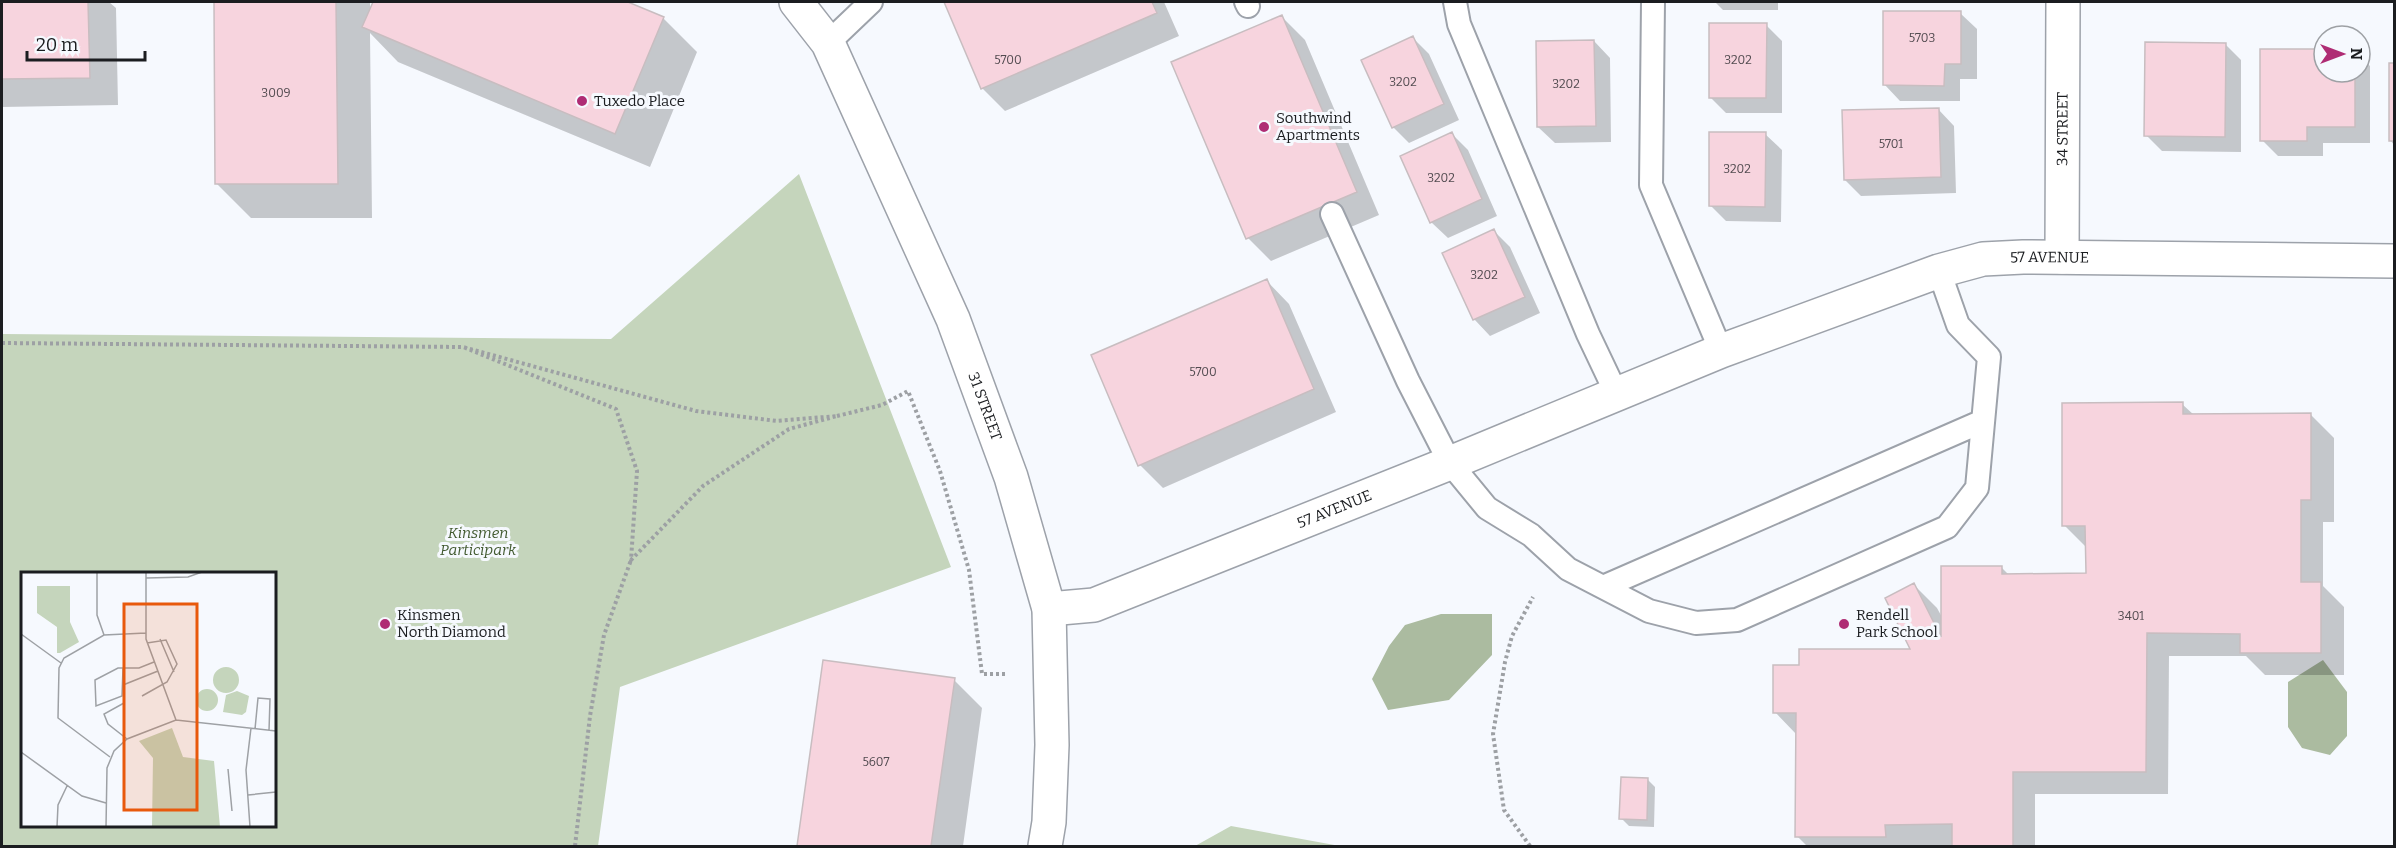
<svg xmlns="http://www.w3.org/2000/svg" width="2396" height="848" font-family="Bitter,serif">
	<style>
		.green { fill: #c5d5bc; fill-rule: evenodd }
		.forest { fill: #abbba0 }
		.shadow { fill: #0003 }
		.building { fill: #f7d4de; stroke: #c8bdc0; stroke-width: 1.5 }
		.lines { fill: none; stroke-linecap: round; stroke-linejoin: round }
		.service-casing { stroke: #9da2aa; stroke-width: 26 }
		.minor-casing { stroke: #9da2aa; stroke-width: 36 }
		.tertiary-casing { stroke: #9da2aa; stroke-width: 36 }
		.path { stroke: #9da0a4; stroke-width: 4; stroke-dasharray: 3 3; stroke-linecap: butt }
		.service { stroke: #fff; stroke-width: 22 }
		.minor { stroke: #fff; stroke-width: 33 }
		.tertiary { stroke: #fff; stroke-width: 33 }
		.poi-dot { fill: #af2c74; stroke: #f6f9fe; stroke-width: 2 }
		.labels { text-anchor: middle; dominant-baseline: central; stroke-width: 6; stroke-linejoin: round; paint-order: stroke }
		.number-label { font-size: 12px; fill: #524b50 }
		.poi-label { font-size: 15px; fill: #1b1d20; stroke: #f6f9fe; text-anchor: start }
		.street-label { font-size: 15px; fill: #1b1d20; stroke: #f6f9fe }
		.park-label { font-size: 15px; font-style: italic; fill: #425a30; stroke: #f6f9fe }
		.inset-road { fill: none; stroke: #9ea1a5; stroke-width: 1.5 }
		.view { fill: #e8590c; fill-opacity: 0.15; stroke: #e8590c; stroke-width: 3 }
		.inset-edge { fill: none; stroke: #1b1d20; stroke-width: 3 }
	</style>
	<rect width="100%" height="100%" fill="#f6f9fe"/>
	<path class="green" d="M799,174L951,567L620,687L598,846H2V334L611,339ZM22,574H274V826H22Z
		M1231,826L1340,846H1195Z"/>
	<path class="forest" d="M1441,614H1492V655L1449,700L1388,710L1372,679L1389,646L1405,625Z
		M2323,660L2347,692V736L2330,755L2302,748L2288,727V682Z"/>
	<path class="shadow" d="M2,2H109L116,8L118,105L2,107Z
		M215,2H370V12L374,2H624L663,18L697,52L650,167L398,62L370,33L372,218H251L217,184Z
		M945,2H1164L1179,36L1005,111L982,88Z
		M1715,2H1778V10H1723Z
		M1960,13L1977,29V79H1960V101H1900L1884,84Z
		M1282,17L1305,40L1379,215L1271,261L1248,238Z
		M1766,25L1782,41V113H1726L1710,97Z
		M1413,38L1429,54L1459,120L1409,143L1393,127Z
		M1594,41L1610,58L1611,142L1555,143L1538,127Z
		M2225,44L2241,60V152L2162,151L2146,135Z
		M2324,50V72H2360V56L2370,66V143H2323V156H2278L2262,140Z
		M2391,65H2394V145L2391,141Z
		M1938,109L1954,126L1956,193L1861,196L1845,180Z
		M1452,134L1468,150L1497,216L1448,238L1431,222Z
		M1765,134L1782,150L1781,222L1726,221L1710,205Z
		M1494,231L1510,247L1540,313L1490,336L1474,319Z
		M1267,281L1289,304L1336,412L1163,488L1140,465Z
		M2182,404L2194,415H2311L2334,438V522H2323V586L2344,607V675H2265L2246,656H2169L2168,794H2035V846H1807L1797,836V735L1775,712L1801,667L1913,651L1914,585L1937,608L1943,619L2001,567L2009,575H2088L2087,548L2064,525Z
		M824,662L954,680L982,708L963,846H799Z
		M1647,779L1655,787L1654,827L1629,826L1621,818Z"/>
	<path class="building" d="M2,2H88L90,78L2,79Z
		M214,2H336L338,184H215Z
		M373,2H628L664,17L615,134L362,27Z
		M944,2H1152L1157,13L981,89Z
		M1883,11H1961V64H1945L1944,86L1883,85Z
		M1282,15L1357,192L1246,239L1171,62Z
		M1709,23H1767L1766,98H1709Z
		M1413,36L1444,104L1392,128L1361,60Z
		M1594,40L1596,126L1537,127L1536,41Z
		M2145,42L2226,43L2225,137L2144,136Z
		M2260,49H2324V72H2355V127H2307V141H2260Z
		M2389,63H2394V141H2389Z
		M1939,108L1941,177L1844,180L1842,110Z
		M1452,132L1482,199L1430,223L1400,156Z
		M1709,132H1766L1765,207L1709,206Z
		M1494,229L1525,297L1473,320L1442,253Z
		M1267,279L1314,389L1138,466L1091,355Z
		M2183,402V414L2311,413V500H2301V582H2321V653H2240V634L2147,633L2146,772H2013V846H1952V824L1885,825L1886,837H1795L1796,713H1773V665H1799V649H1910L1885,598L1914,583L1941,637V566H2002V574L2086,573L2085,526H2062V403Z
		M823,660L955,678L931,846H797Z
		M1621,777L1648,778L1647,820L1619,819Z"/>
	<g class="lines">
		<defs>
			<path id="service" d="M1246,2L1248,6
				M1455,2L1459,24L1588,334L1617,395
				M1653,2L1651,185L1721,351
				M828,43L871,2
				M1332,214L1408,381L1450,463L1487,508L1531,535L1568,569L1649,611L1696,623L1737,620L1947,527L1977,488L1989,357L1958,325L1939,271
				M1603,587L1983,421"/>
			<g id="minor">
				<path id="s1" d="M2062,257L2063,2"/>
			</g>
			<g id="tertiary">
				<path id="s2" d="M796,2L828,43L953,319L1011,477L1049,609L1052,745L1049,822L1045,846"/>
				<path id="s3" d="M1049,609L1094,605L1450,463L1721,351L1939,271L1983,259L2023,257L2394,261"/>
			</g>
		</defs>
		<use href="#service" class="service-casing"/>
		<use href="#minor" class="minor-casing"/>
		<use href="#tertiary" class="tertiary-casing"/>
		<path class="path" d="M2,343L463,347L696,411L777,421L837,416L789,429L703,486L631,560L637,471L616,409L463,347
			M837,416L882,405L908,391L940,471L969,570L982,674H1008
			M575,846L590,716L604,635L631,560
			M1530,846L1504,810L1493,734L1505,662L1512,636L1533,597"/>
		<use href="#service" class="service"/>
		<use href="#minor" class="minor"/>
		<use href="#tertiary" class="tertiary"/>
	</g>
	<g class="poi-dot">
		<circle cx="582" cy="101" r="6"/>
		<circle cx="1264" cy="127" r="6"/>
		<circle cx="385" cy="624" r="6"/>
		<circle cx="1844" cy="624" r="6"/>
	</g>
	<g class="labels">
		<g class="number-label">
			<text x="1922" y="38">5703</text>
			<text x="1008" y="60">5700</text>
			<text x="1738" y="60">3202</text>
			<text x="1403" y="82">3202</text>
			<text x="1566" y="84">3202</text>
			<text x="276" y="93">3009</text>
			<text x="1891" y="144">5701</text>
			<text x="1737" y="169">3202</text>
			<text x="1441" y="178">3202</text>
			<text x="1484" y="275">3202</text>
			<text x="1203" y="372">5700</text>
			<text x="2131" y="616">3401</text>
			<text x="876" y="762">5607</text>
		</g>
		<g class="poi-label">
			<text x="594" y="101">Tuxedo Place</text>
			<text x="1276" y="118">Southwind<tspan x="1276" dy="17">Apartments</tspan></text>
			<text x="397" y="615">Kinsmen<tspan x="397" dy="17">North Diamond</tspan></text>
			<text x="1856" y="615">Rendell<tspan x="1856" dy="17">Park School</tspan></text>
		</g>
		<g class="street-label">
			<text stroke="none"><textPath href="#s1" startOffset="128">34 STREET</textPath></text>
			<text stroke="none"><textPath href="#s3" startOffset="1066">57 AVENUE</textPath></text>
			<text stroke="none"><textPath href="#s2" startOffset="448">31 STREET</textPath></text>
			<text stroke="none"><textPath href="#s3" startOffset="304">57 AVENUE</textPath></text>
		</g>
		<g class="park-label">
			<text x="478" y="533">Kinsmen<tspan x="478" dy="17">Participark</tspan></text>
		</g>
	</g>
	<g transform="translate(21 572)">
		<rect width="255" height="255" fill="#f6f9fe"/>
		<path d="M16,14H49V50L58,70L39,81H36V55L16,41ZM192 108a13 13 0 1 1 26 0a13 13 0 1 1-26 0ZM175 128a11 11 0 1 1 22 0a11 11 0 1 1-22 0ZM216,119L228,124L225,140L221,143L202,140L205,123ZM151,156L162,185L193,189L199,255H131L132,186L118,169Z" fill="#c5d5bc"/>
		<path class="inset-road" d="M76,0V43L83,63M125,0V67L155,148M125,6L167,5L181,0M0,62L40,91M139,67L153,100M102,96L101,124L75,134L74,108L97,96H118L133,90M102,113L137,99M121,124L146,110L156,92L145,68L126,71M103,131L83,142L87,152L106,167M234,157L237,126L249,127L248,159M0,180L61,224L85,231M89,185L37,146L38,96L43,86L83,63L125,61M207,197L211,239M227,223L255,220M36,255L37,233L46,214M85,255L86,196L93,179L106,167L155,148L255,159M229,255L225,198L230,156"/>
		<path class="view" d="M103,32H176V238H103Z"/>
		<rect width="255" height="255" class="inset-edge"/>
	</g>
	<rect width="2396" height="848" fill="none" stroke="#1b1d20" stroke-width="6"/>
	<g transform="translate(2342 54) rotate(90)"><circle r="28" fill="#f6f9fe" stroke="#9ea1a5" stroke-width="1.5"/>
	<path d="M0-4.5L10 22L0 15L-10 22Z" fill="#af2c74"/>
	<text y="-9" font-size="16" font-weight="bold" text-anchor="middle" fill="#1b1d20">N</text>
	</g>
	<path d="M27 51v9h118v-9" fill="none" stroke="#1b1d20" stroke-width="3"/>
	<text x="36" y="51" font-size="18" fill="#1b1d20" stroke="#f6f9fe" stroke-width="4.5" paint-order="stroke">20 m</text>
</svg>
